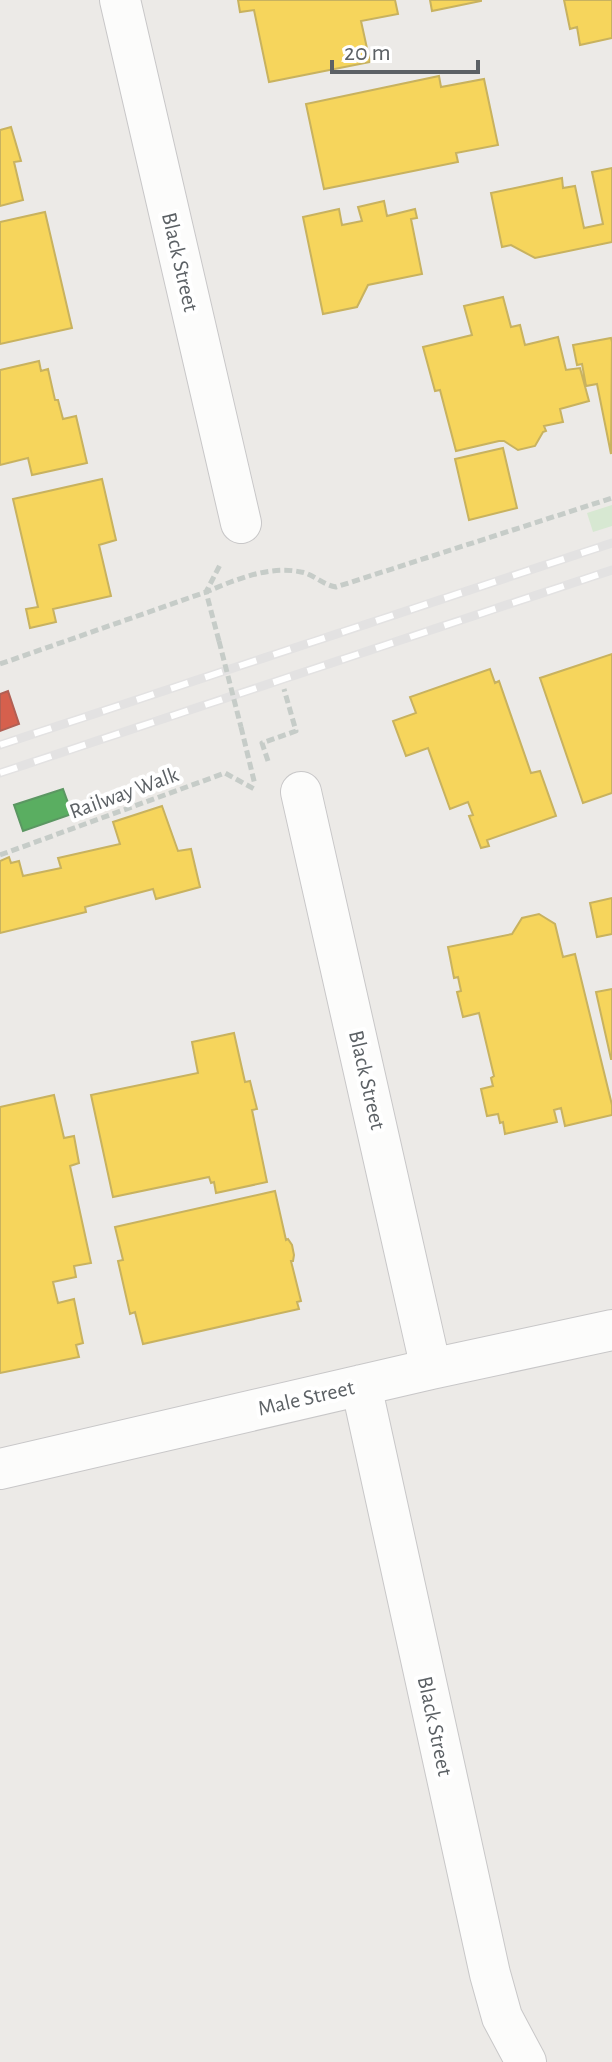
<svg xmlns="http://www.w3.org/2000/svg" width="612" height="2062" font-family="'Alegreya Sans',sans-serif">
	<style>
		.green { fill: #d7e8d2 }
		.homes { fill: #f6d55c; stroke: #c8b25f; stroke-width: 2 }
		.shops { fill: #d6604d; stroke: #b16054; stroke-width: 2 }
		.public { fill: #5aae61; stroke: #5b9762; stroke-width: 2 }
		.lines { fill: none; stroke-linecap: round; stroke-linejoin: round }
		.street-casing { stroke: #c8c7c8; stroke-width: 42 }
		.path { stroke: #c6ccc8; stroke-width: 5; stroke-dasharray: 8 4; stroke-linecap: butt }
		.street { stroke: #fcfcfb; stroke-width: 40 }
		.rail-casing { stroke: #e3e2e2; stroke-width: 9 }
		.rail { stroke: #fff; stroke-width: 6; stroke-dasharray: 18; stroke-linecap: butt }
		.path-bridge { stroke: #c6ccc8; stroke-width: 5; stroke-dasharray: 8 4; stroke-linecap: butt }
		.labels { text-anchor: middle; dominant-baseline: central; stroke-width: 8; stroke-linejoin: round; paint-order: stroke }
		.street-label { font-size: 22px; fill: #5c6165; stroke: #fff }
	</style>
	<rect width="100%" height="100%" fill="#eceae7"/>
	<path class="green" d="M612,505V526L593,532L587,513Z"/>
	<path class="homes" d="M238,0H395L398,14L361,21L370,62L269,82L254,10L240,12Z
		M430,0H481V1L432,11Z
		M564,0H612V38L580,45L577,27L570,29Z
		M439,76L441,87L484,79L498,145L456,153L458,162L324,189L306,104Z
		M11,127L21,161L14,162L23,200L0,206V130Z
		M612,168V242L535,258L511,245L502,247L491,193L562,178L563,188L575,186L584,228L603,224L592,172Z
		M384,201L387,216L415,209L417,218L411,219L422,274L368,285L357,307L323,314L303,217L339,209L342,225L362,221L358,207Z
		M45,212L72,328L0,344V222Z
		M503,297L511,327L520,325L525,345L558,337L566,370L580,368L589,401L560,409L563,422L544,426L546,431L543,432L535,446L518,450L504,441H499L456,451L440,390L435,391L423,347L472,335L464,306Z
		M611,338L612,342L611,454L597,384L586,386L582,364L577,365L573,345Z
		M39,361L41,371L48,369L55,400H58L63,419L76,416L87,463L32,475L28,458L0,465V370Z
		M503,448L517,508L469,520L455,459Z
		M102,479L116,540L99,545L111,596L53,609L56,622L30,628L26,609L38,607L13,499Z
		M612,654V793L583,803L540,678Z
		M490,669L495,683L499,681L531,773L540,771L556,816L487,840L489,846L481,848L469,816L473,815L468,802L450,809L428,748L406,756L393,721L416,713L410,697Z
		M162,806L178,851L191,849L200,887L156,899L153,889L85,907L86,912L0,933V861L9,857L11,863L19,861L23,876L61,868L58,858L120,844L113,822Z
		M612,898V934L597,937L590,903Z
		M539,914L555,924L563,957L575,954L612,1105V1115L565,1126L561,1108L554,1110L557,1122L505,1134L503,1122L500,1123L498,1114L487,1116L481,1089L493,1086L491,1078L494,1076L479,1013L463,1017L457,992L461,991L458,977L454,978L448,947L512,934L522,918Z
		M612,989V1059H611L596,992Z
		M234,1033L245,1082L250,1081L257,1109L252,1110L267,1182L216,1193L214,1182L211,1183L209,1177L113,1197L91,1095L198,1073L192,1042Z
		M54,1095L64,1138L74,1136L79,1163L70,1166L91,1263L74,1266L76,1277L53,1282L58,1303L74,1299L83,1343L76,1345L79,1357L0,1373V1107Z
		M275,1191L286,1240L288,1239L292,1245L294,1255L293,1261H291L301,1301L297,1302L299,1309L143,1344L135,1312L130,1314L118,1261L123,1260L115,1227Z"/>
	<path class="shops" d="M8,691L19,724L0,731V694Z"/>
	<path class="public" d="M63,789L72,814L23,831L14,805Z"/>
	<g class="lines">
		<defs>
			<path id="street" d="M120,0L241,523
				M301,792L431,1369
				M361,1385L490,1974L502,2017L526,2062
				M0,1469L431,1369L612,1330"/>
		</defs>
		<use href="#street" class="street-casing"/>
		<path class="path" d="M219,641L206,592L221,563
			M0,664L206,592C235,580 269,565 301,572C313,574 323,585 336,587L612,498
			M241,727L255,785
			M268,761L262,743L296,731L284,689
			M0,855L225,773L256,790"/>
		<use href="#street" class="street"/>
		<defs>
			<path id="rail" d="M0,745L612,543
				M0,773L612,570"/>
		</defs>
		<use href="#rail" class="rail-casing"/>
		<use href="#rail" class="rail"/>
		<path class="path-bridge" d="M219,641L241,727"/>
	</g>
	<g class="labels">
		<g class="street-label">
			<text transform="translate(180 262) rotate(77)">Black Street</text>
			<text transform="translate(124 793) rotate(-20)">Railway Walk</text>
			<text transform="translate(367 1080) rotate(77)">Black Street</text>
			<text transform="translate(306 1398) rotate(-13)">Male Street</text>
			<text transform="translate(435 1726) rotate(78)">Black Street</text>
		</g>
	</g>
	<path d="M332 60v12h146v-12" fill="none" stroke="#5c6165" stroke-width="4"/>
	<text x="344" y="60" font-size="24" fill="#5c6165" stroke="#ffffff" stroke-width="6" paint-order="stroke">20 m</text>
</svg>
